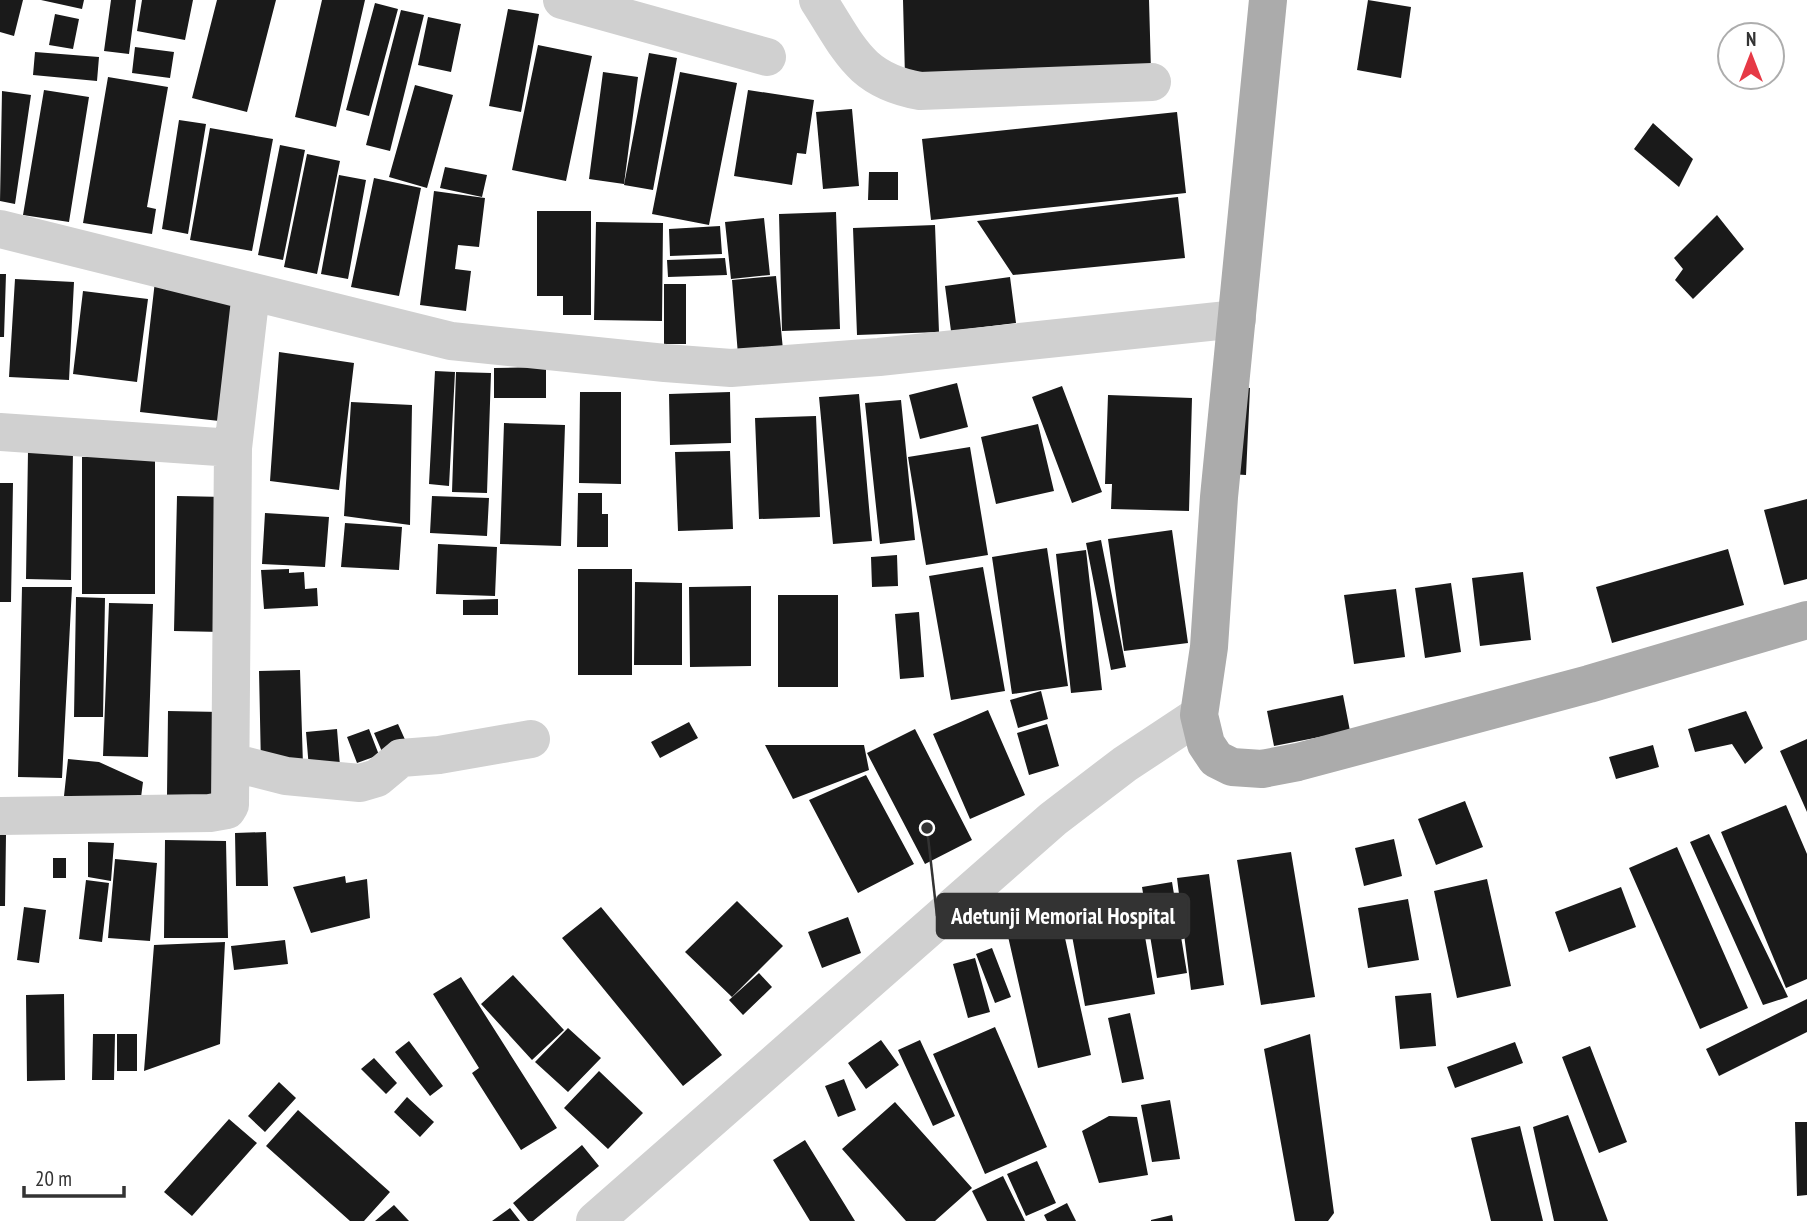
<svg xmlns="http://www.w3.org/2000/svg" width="1807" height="1221" font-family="'PT Sans Narrow',sans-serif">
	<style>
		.building { fill: #1a1a1a }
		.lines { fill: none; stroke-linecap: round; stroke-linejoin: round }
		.minor { stroke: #d0d0d0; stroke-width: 38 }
		.major { stroke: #ababab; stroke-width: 38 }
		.leader { fill: none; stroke: #333; stroke-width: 2.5 }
		.callout-dot { fill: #333; stroke: #fff; stroke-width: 2.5 }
		.callout { fill: #333; stroke: #333; stroke-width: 2.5 }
		.callout-label { font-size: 23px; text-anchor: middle; font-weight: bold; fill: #fff }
	</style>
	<rect width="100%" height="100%" fill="#fff"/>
	<path class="building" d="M0,0H23L14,36L0,32Z
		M41,0H84L82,9Z
		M111,0H136L129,54L104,51Z
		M142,0H193L185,40L137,31Z
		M217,0H276L247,112L192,98Z
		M322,0H365L336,127L295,117Z
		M903,0H1149L1151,71L905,77Z
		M1368,0L1411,7L1401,78L1357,70Z
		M375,3L398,9L369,116L346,110Z
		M508,9L539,14L521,112L489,106Z
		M401,10L424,15L390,151L366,145Z
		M55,14L79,19L73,49L49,45Z
		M428,17L461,24L451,72L418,65Z
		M538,45L592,56L566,181L512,170Z
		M135,47L174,52L170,78L132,73Z
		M35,52L99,57L97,81L33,75Z
		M649,53L677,58L653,190L624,185Z
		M603,72L638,77L624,184L589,179Z
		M680,72L737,83L709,225L652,214Z
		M108,77L168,87L147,207L156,209L152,234L83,223Z
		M415,85L453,95L427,188L389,177Z
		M44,90L89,97L69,222L23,215Z
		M748,90L814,100L806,154L797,153L792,185L734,176Z
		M2,91L31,95L15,204L0,201Z
		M852,109L859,186L823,189L816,112Z
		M1177,112L1186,193L931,220L922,139Z
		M179,120L206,124L188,234L162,229Z
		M1653,123L1693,159L1679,187L1634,149Z
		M210,128L273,139L252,251L190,240Z
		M280,145L305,150L283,260L258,255Z
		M307,154L340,161L317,274L284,267Z
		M445,167L487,175L482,197L440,188Z
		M869,172H898V200H868Z
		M339,175L366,180L348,279L321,274Z
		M374,178L421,188L399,296L351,287Z
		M434,191L485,198L479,247L458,245L455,269L471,271L466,311L420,305Z
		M1178,197L1185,258L1013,275L977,221Z
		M537,211H591V315H563V296H537Z
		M836,212L840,329L782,331L779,214Z
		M1717,215L1744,249L1693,299L1675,280L1683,269L1674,258Z
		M764,218L770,275L731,279L725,222Z
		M596,222L663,223L662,321L594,320Z
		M935,225L939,332L857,335L853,228Z
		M720,226L722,254L670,256L669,229Z
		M725,258L727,275L668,277L667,260Z
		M0,274H6L4,337H0Z
		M776,276L783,350L738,355L732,280Z
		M1010,277L1016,323L951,331L945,286Z
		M15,279L74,282L69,380L9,377Z
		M155,281L240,303L228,422L140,412Z
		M664,284H686V344H664Z
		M83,291L148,299L137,382L73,374Z
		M279,352L354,363L339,490L270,481Z
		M546,367V398H494V368Z
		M435,371L455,372L449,486L429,484Z
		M456,372L491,373L487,493L452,492Z
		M957,383L968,427L920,439L909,395Z
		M1062,386L1102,492L1072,503L1032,397Z
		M1234,387L1250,388L1246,475L1229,474Z
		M580,392H621V484L579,483Z
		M730,392L731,443L670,445L669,394Z
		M859,394L872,541L833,544L819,397Z
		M1108,395L1192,398L1189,511L1111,509L1112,484H1105Z
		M901,400L915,540L880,544L865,403Z
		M351,402L412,405L410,525L344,516Z
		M816,416L820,517L759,519L755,418Z
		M504,423L565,425L561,546L500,544Z
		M1038,424L1054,491L996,504L981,437Z
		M970,447L988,555L926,565L908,457Z
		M28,451H73L71,580L26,579Z
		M730,451L733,529L678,531L675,452Z
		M82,457H155V594H82Z
		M0,483H13L11,602H0Z
		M578,493H602V514H608V547H577Z
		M177,496L225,497L222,632L174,631Z
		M432,496L489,498L487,536L430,533Z
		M1807,499V579L1784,585L1764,510Z
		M265,513L329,517L325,567L262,564Z
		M345,523L402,527L399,570L341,567Z
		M1172,530L1188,643L1124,651L1108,539Z
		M1101,540L1126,667L1111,670L1086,543Z
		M438,544L497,547L495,596L436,594Z
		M1047,548L1068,686L1012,694L992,557Z
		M1728,549L1744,605L1612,643L1596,587Z
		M1086,550L1102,690L1071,693L1056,554Z
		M897,555L898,586L872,587L871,557Z
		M983,567L1005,691L951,700L929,576Z
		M289,569V573L304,572L305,589L317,588L318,606L264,609L261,570Z
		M578,569H632V675H578Z
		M1523,572L1531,640L1480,646L1472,578Z
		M635,582L682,583V665H634Z
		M1451,583L1461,652L1425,658L1415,588Z
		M751,586V666L690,667L689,587Z
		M22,587H72L62,778L18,777Z
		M1396,589L1405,657L1354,664L1344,595Z
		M778,595H838V687H778Z
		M76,597L105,598L103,717H74Z
		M498,599V615H463V600Z
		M109,603L153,604L148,757L103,756Z
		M919,612L924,677L900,679L895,614Z
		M300,670L303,765L261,766L259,671Z
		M1041,691L1048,719L1018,728L1010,700Z
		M1343,695L1350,731L1274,746L1267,711Z
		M988,710L1025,795L970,819L933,734Z
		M168,711L221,712L220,796H167Z
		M1746,711L1763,748L1745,764L1732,744L1695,752L1688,729Z
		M689,722L698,738L660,758L651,742Z
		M398,724L407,744L383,754L374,733Z
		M1047,724L1059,766L1029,775L1017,733Z
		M337,729L340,766L309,769L306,732Z
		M369,729L379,755L357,763L347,737Z
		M915,729L972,840L925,864L867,753Z
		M1807,739V812L1780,751Z
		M765,745H864L869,770L793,799Z
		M1653,745L1659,767L1616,779L1609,757Z
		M68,759L99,762L143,782L140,805L64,796Z
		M866,775L914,864L858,893L809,800Z
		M1465,801L1483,847L1436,865L1418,819Z
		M1786,805L1807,854V979L1786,988L1721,832Z
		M266,832L268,886H236L235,833Z
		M0,834L6,835L5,906H0Z
		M1709,834L1788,997L1763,1005L1690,842Z
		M1394,839L1402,876L1364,886L1355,848Z
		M165,840L226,841L228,938H164Z
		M88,842L114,843L111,881L88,877Z
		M1677,847L1748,1008L1700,1029L1629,868Z
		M1291,852L1315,997L1261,1005L1237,860Z
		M53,858H66V878H53Z
		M115,859L157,863L150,941L108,938Z
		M1209,874L1224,985L1191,990L1177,878Z
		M345,876L346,883L367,879L370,918L311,933L293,887Z
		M1487,879L1511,986L1457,998L1434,891Z
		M86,880L109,883L102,942L79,939Z
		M1172,882L1187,973L1157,978L1142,887Z
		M1621,887L1636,927L1569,952L1555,912Z
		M1408,899L1419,960L1368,968L1358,908Z
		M737,901L783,946L732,997L685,952Z
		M1139,902L1155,994L1085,1006L1068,914Z
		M24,907L46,910L39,963L17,960Z
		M601,907L722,1055L683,1086L562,938Z
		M848,917L861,953L822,968L808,932Z
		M1061,920L1091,1055L1038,1068L1007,932Z
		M285,940L288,964L234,970L231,946Z
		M225,942L220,1044L144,1071L154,945Z
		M992,948L1011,997L995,1003L976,954Z
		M975,958L990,1012L968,1018L953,964Z
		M759,973L772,987L743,1015L729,1000Z
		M513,975L564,1030L532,1060L481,1004Z
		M461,977L557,1128L521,1150L472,1073L479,1068L433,994Z
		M1431,993L1436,1046L1400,1049L1395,996Z
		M64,994L65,1080L27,1081L26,995Z
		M1807,999V1032L1719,1076L1706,1049Z
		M1130,1013L1144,1079L1122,1083L1108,1018Z
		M995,1027L1047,1147L985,1174L933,1054Z
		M568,1028L601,1058L568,1092L535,1062Z
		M93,1034H115L114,1080H92Z
		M117,1034H137V1071H117Z
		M1310,1034L1334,1213L1328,1221H1295L1264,1049Z
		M881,1040L899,1065L866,1089L848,1063Z
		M920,1040L955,1116L933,1126L898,1050Z
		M409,1041L443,1086L430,1096L395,1052Z
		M1515,1042L1523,1063L1455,1088L1447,1067Z
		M1590,1046L1627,1142L1599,1153L1562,1057Z
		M374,1058L397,1083L386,1094L361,1069Z
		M599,1071L643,1113L608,1149L564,1108Z
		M844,1079L856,1110L838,1117L825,1086Z
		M279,1082L296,1098L265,1132L248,1116Z
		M407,1097L434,1122L420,1137L394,1112Z
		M1170,1100L1180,1159L1152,1162L1141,1105Z
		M895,1102L972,1188L935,1221H906L842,1149Z
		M298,1110L390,1192L364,1221H350L266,1146Z
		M1568,1115L1608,1221H1554L1533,1127Z
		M1109,1116L1137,1117L1148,1175L1099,1183L1082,1131Z
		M229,1119L257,1143L192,1216L164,1192Z
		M1795,1122H1807V1195L1797,1196Z
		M1520,1126L1543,1221H1491L1471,1138Z
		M805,1140L855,1221H810L773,1160Z
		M582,1145L599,1166L533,1221H528L513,1203Z
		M1037,1161L1056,1203L1026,1216L1007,1174Z
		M1003,1176L1025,1221H987L972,1191Z
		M1067,1203L1076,1221H1047L1044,1215Z
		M394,1205L409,1221H375Z
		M510,1208L520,1221H492Z
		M1172,1215L1173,1221H1151V1220Z"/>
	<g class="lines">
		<path class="minor" d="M562,0L767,57
			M818,0C850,49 859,80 920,91L1152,82
			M0,229L451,341L665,363L731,368L879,357L1237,319
			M0,432L233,448
			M231,762L286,776L360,783L377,778L401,758L439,755L531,739
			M0,816L210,813L227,810L230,805L233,448L251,292
			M595,1221L1053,819L1125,764L1199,715"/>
		<path class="major" d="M1268,0L1219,497L1209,647L1199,715L1206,744L1216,759L1232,767L1262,769L1298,762L1589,684L1807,620"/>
	</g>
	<path class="leader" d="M927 828L937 916"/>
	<circle class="callout-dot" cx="927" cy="828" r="7"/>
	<rect class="callout" x="937" y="894" width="252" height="44" rx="7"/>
	<g class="callout-label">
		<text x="1063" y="924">Adetunji Memorial Hospital</text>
	</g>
	<g transform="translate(1751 56)"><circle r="33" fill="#ffffff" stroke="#adadad" stroke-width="2"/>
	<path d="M0-5L12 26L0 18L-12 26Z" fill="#e63946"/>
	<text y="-10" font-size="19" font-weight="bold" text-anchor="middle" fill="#333333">N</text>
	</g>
	<path d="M24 1186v10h100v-10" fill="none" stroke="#333333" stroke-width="3.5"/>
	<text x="35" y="1186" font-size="21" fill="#333333" stroke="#ffffff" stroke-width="5" paint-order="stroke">20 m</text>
</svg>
